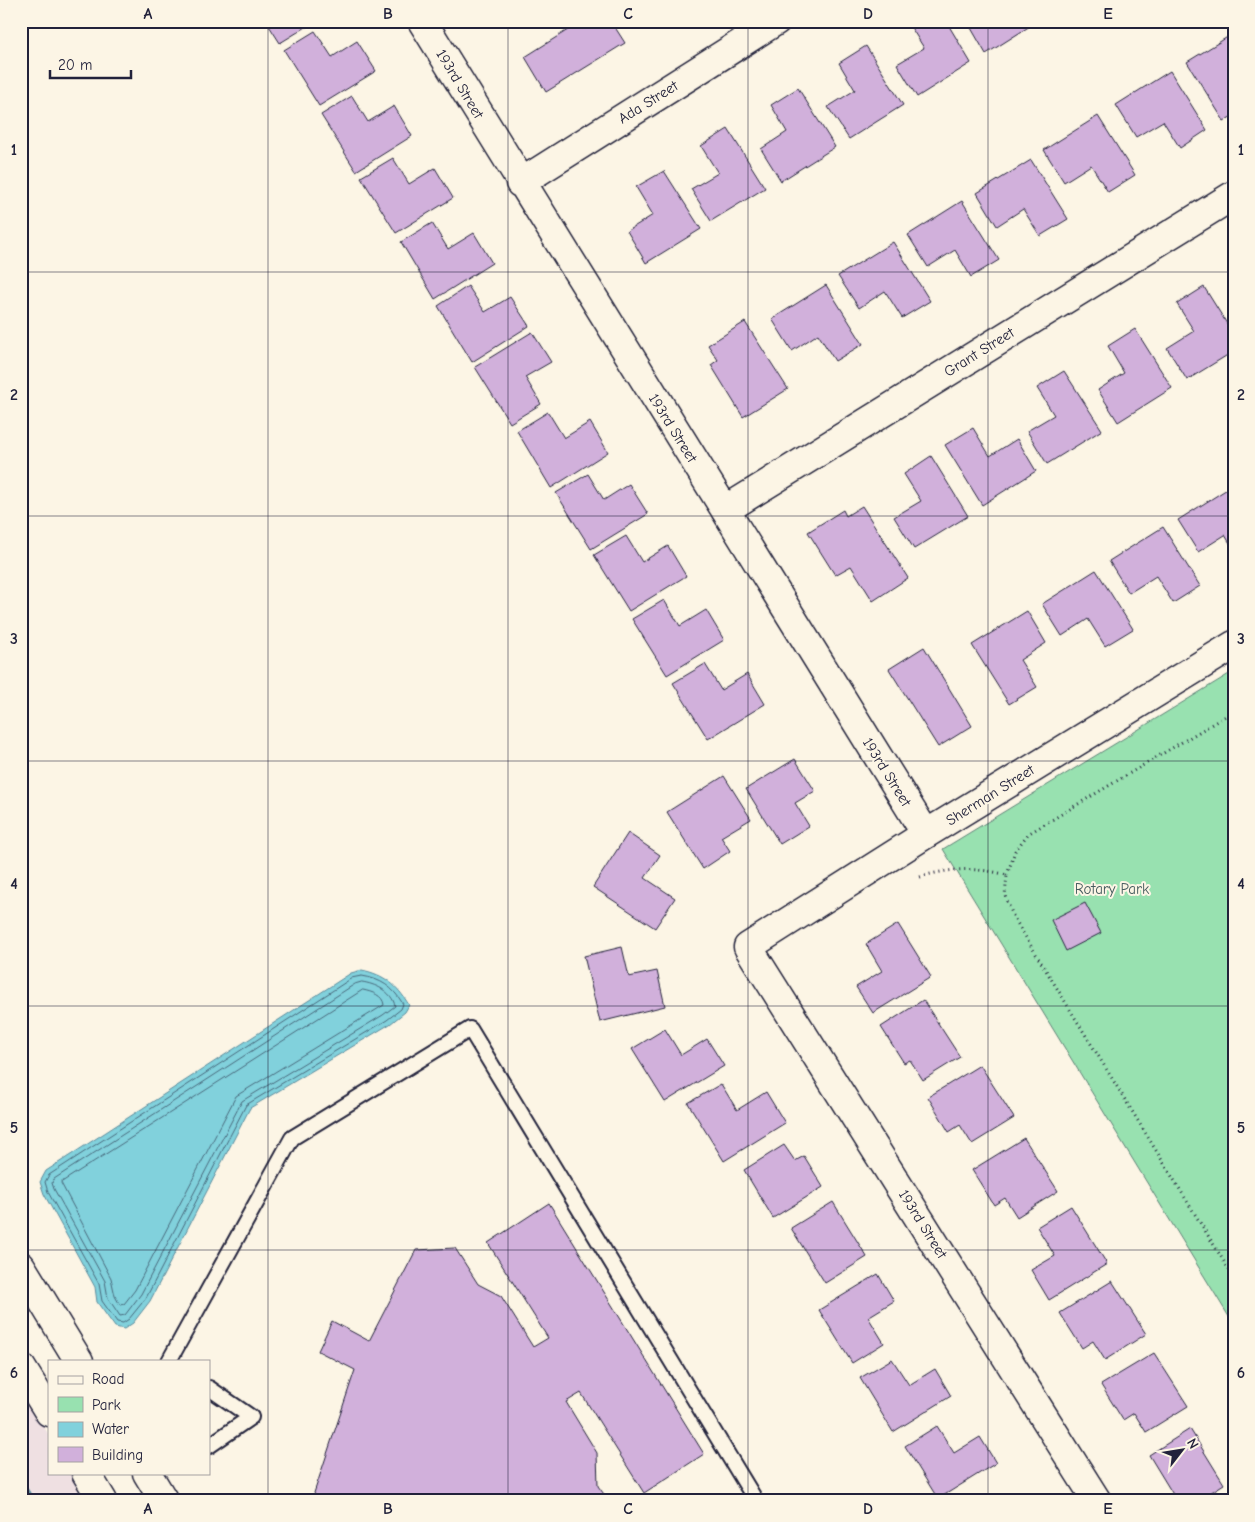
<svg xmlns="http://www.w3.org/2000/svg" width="1255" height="1522" font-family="'Comic Neue',sans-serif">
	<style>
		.built { fill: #efe0e2 }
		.green { fill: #98e1b0; stroke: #5d8276 }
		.water { fill: #81d1dc; stroke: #5b8b9c }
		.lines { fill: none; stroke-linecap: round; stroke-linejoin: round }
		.shore { stroke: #48687b; stroke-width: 1 }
		.stream { stroke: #5b8b9c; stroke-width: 8 }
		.building { fill: #d1b0db; stroke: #22223b }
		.lane-casing { stroke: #22223b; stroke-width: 18 }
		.street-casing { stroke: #22223b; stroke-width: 31 }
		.secondary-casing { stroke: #22223b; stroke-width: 31 }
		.path { stroke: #22223b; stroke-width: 3; stroke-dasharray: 1 4; stroke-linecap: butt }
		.lane { stroke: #fcf5e5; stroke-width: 14 }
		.street { stroke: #fcf5e5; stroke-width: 28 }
		.secondary { stroke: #fcf5e5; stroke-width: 28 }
		.grid { fill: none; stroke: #22223b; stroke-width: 1; stroke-opacity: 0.55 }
		.labels { text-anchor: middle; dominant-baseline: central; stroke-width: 4; stroke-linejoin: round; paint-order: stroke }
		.street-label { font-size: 15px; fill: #22223b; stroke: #fcf5e5 }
		.park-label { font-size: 15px; fill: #455b5e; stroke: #fcf5e5 }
		.neatline { fill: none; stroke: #22223b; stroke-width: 2 }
		.grid-label { font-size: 16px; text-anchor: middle; font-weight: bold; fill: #22223b }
	</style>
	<rect width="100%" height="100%" fill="#fcf5e5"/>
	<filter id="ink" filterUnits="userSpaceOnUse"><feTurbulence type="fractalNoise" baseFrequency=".02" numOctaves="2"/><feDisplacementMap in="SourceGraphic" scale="10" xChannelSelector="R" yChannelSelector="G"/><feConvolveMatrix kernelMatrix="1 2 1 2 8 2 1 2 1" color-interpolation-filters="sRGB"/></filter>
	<g filter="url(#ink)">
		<path class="built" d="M21,1391L49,1435V1473H72L89,1501H21Z"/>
		<path class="green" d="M1234,671V1325L943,849Z"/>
		<path class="water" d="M362,970C385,975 397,985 409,1005L405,1012L390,1024L250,1108L150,1301L133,1323L124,1329L115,1327L97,1302L95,1287L44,1194L40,1182L46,1171L351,973Z"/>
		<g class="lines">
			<path class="shore" d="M362,976C381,979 393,987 403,1004L401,1009L387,1020L246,1105L146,1298L129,1319L123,1323L117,1322L102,1301L99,1284L48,1192L45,1182L49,1175L352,978Z
				M362,982C375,984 392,991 395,1006L383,1015L242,1101L141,1294L125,1315L120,1316L108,1298L105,1281L54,1189L52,1183L54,1179L355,984Z
				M363,990C372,992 383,995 384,1005L236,1096L135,1290L124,1304L120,1305L115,1296L111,1278L61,1183Z"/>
			<path class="stream" d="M21,1485L31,1501"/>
		</g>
		<path class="building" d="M266,21H316L280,43Z
			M582,21H611L625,43L546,92L525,57Z
			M907,21H946L971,63L917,97L897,64L924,48Z
			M967,21H1038L986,54Z
			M315,31L332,57L357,41L376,71L319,106L284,50Z
			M1234,33V115L1224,121L1187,62Z
			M866,46L903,105L849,139L828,107L855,90L839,63Z
			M1170,71L1207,130L1180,148L1163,121L1136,137L1116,105Z
			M798,88L835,147L781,181L761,149L787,132L771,105Z
			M352,96L368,122L394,106L412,136L356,171L321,115Z
			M1098,116L1135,175L1108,192L1091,165L1064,182L1044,150Z
			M728,129L765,188L711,221L691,189L718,173L701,146Z
			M393,158L409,184L435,168L453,198L396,233L361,177Z
			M1031,160L1068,219L1040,236L1023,209L997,226L977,193Z
			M664,171L701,229L646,263L627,231L653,215L636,187Z
			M962,201L999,260L971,277L955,250L928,267L908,235Z
			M432,223L448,249L474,233L492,263L435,299L401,242Z
			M893,242L930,301L902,318L885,291L859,308L838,276Z
			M826,285L863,344L835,361L818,334L792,351L772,319Z
			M468,286L485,312L510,297L529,326L472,362L438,306Z
			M1204,287L1234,335V351L1187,380L1167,348L1194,331L1177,304Z
			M745,322L788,389L743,417L711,365L718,360L708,345Z
			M1135,329L1172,388L1118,422L1098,390L1124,373L1108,346Z
			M532,332L551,362L525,377L541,404L510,423L475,367Z
			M1064,371L1102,430L1047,464L1027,431L1054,415L1037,388Z
			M548,412L564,438L590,422L608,452L551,488L517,431Z
			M973,428L990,456L1017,439L1036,471L982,505L945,445Z
			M931,456L968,516L914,549L894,517L921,501L904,474Z
			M588,474L604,500L629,484L648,514L591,549L556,493Z
			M1232,486L1234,550L1225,535L1198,552L1178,520Z
			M862,506L908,578L873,601L851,566L835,575L808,532L843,510L846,516Z
			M1163,527L1200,586L1173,603L1156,576L1129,593L1109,561Z
			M626,536L642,562L668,546L686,576L629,611L594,555Z
			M1096,570L1133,629L1105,646L1088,619L1062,636L1042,604Z
			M664,600L680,626L706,610L724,640L667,675L632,619Z
			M1027,611L1046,643L1020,660L1037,687L1009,704L972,645Z
			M924,647L972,726L938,747L889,669Z
			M705,664L721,690L747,674L765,704L708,739L673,683Z
			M795,759L815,791L795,803L809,826L780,844L746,789Z
			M724,776L751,819L721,837L730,851L703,869L667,812Z
			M628,833L660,855L645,878L675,898L655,928L593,887Z
			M1085,903L1101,933L1066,951L1051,920Z
			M898,924L931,977L873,1013L856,987L882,971L866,944Z
			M622,947L629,977L657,971L665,1006L600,1022L584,956Z
			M923,1000L960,1057L923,1080L910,1060L904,1063L881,1027Z
			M665,1029L681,1055L707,1039L724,1066L665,1102L632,1049Z
			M980,1065L1014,1118L972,1144L960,1125L949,1132L928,1097Z
			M721,1084L737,1110L766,1092L785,1123L724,1161L688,1103Z
			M1024,1138L1058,1191L1017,1217L1005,1198L994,1205L972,1170Z
			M784,1145L795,1161L804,1156L823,1187L773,1218L744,1170Z
			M833,1202L867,1257L825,1283L791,1228Z
			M549,1203L704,1454L644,1493L581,1393L566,1402L597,1453L598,1486L609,1501H319L314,1493L355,1370L318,1351L332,1321L369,1341L416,1250L455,1248L478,1284L501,1296L533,1347L548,1338L488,1243Z
			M1071,1206L1107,1264L1049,1300L1031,1270L1055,1256L1037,1227Z
			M878,1274L894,1301L868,1317L884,1343L852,1363L819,1310Z
			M1112,1281L1146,1334L1105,1360L1093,1341L1082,1348L1060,1313Z
			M1154,1353L1188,1406L1146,1432L1134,1413L1123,1420L1101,1385Z
			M892,1359L909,1385L935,1369L951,1396L893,1432L860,1378Z
			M937,1426L954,1453L980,1437L996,1463L938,1499L905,1446Z
			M1190,1429L1224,1484L1197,1501H1177L1149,1455Z"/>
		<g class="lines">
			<defs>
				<path id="lane" d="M169,1361L292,1138L470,1029L756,1501
					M209,1388L251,1417L209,1446"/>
				<path id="street" d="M422,21L926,834
					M520,183L776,21
					M725,510L1234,195
					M1097,1501L748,947L926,834L1234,645"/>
				<path id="secondary" d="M21,1266L79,1361
					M21,1367L49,1412
					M86,1473L103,1501
					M147,1473L164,1501"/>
			</defs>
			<use href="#lane" class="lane-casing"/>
			<use href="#street" class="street-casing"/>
			<use href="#secondary" class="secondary-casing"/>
			<path class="path" d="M1007,875L1015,851L1028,834L1234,711
				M920,877C949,868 978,867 1007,875L1005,896L1014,918L1234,1278"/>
			<use href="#lane" class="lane"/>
			<use href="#street" class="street"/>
			<use href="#secondary" class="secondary"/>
		</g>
	</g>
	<path class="grid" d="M268,21V1501M508,21V1501M748,21V1501M988,21V1501M21,272H1234M21,516H1234M21,761H1234M21,1006H1234M21,1250H1234"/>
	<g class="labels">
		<g class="street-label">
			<text transform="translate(460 84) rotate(59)">193rd Street</text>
			<text transform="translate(648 102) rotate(-32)">Ada Street</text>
			<text transform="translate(979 352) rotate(-32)">Grant Street</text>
			<text transform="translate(673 428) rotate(58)">193rd Street</text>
			<text transform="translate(887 772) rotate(58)">193rd Street</text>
			<text transform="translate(990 795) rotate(-32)">Sherman Street</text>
			<text transform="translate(923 1224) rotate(58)">193rd Street</text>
		</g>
		<g class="park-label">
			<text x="1112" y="889">Rotary Park</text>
		</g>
	</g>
	<rect width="1255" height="1522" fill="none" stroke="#fcf5e5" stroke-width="55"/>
	<rect x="48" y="1360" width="162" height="115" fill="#fcf5e5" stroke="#a5a1a1"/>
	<rect x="58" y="1376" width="25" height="8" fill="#fcf5e5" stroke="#a5a1a1"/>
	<text x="92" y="1384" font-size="15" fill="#22223b">Road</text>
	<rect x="58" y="1397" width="25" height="15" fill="#98e1b0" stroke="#a5a1a1"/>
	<text x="92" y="1410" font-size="15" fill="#22223b">Park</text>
	<rect x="58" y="1422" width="25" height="15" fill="#81d1dc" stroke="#a5a1a1"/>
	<text x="92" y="1434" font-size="15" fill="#22223b">Water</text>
	<rect x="58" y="1447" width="25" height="15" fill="#d1b0db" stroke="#a5a1a1"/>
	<text x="92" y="1460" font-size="15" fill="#22223b">Building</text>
	<g transform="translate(1182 1450) rotate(59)" stroke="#fcf5e5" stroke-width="4" paint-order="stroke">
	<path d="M0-4L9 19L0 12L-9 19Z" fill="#22223b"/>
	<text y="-8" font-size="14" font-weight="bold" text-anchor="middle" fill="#22223b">N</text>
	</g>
	<path d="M50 70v8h81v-8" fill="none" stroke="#22223b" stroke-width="2.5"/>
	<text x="58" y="70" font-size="15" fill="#22223b" stroke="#fcf5e5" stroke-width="4" paint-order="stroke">20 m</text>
	<rect x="28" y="28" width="1200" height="1466" class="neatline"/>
	<g class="grid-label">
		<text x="148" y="19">A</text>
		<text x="388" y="19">B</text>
		<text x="628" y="19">C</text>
		<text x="868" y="19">D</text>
		<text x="1108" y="19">E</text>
		<text x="14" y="155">1</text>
		<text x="1241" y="155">1</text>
		<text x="14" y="400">2</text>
		<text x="1241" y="400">2</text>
		<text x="14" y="644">3</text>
		<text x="1241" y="644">3</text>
		<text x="14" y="889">4</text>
		<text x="1241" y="889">4</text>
		<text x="14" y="1133">5</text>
		<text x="1241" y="1133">5</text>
		<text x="14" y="1378">6</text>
		<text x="1241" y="1378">6</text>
		<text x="148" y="1514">A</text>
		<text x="388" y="1514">B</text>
		<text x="628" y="1514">C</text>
		<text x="868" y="1514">D</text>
		<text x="1108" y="1514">E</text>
	</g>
</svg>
